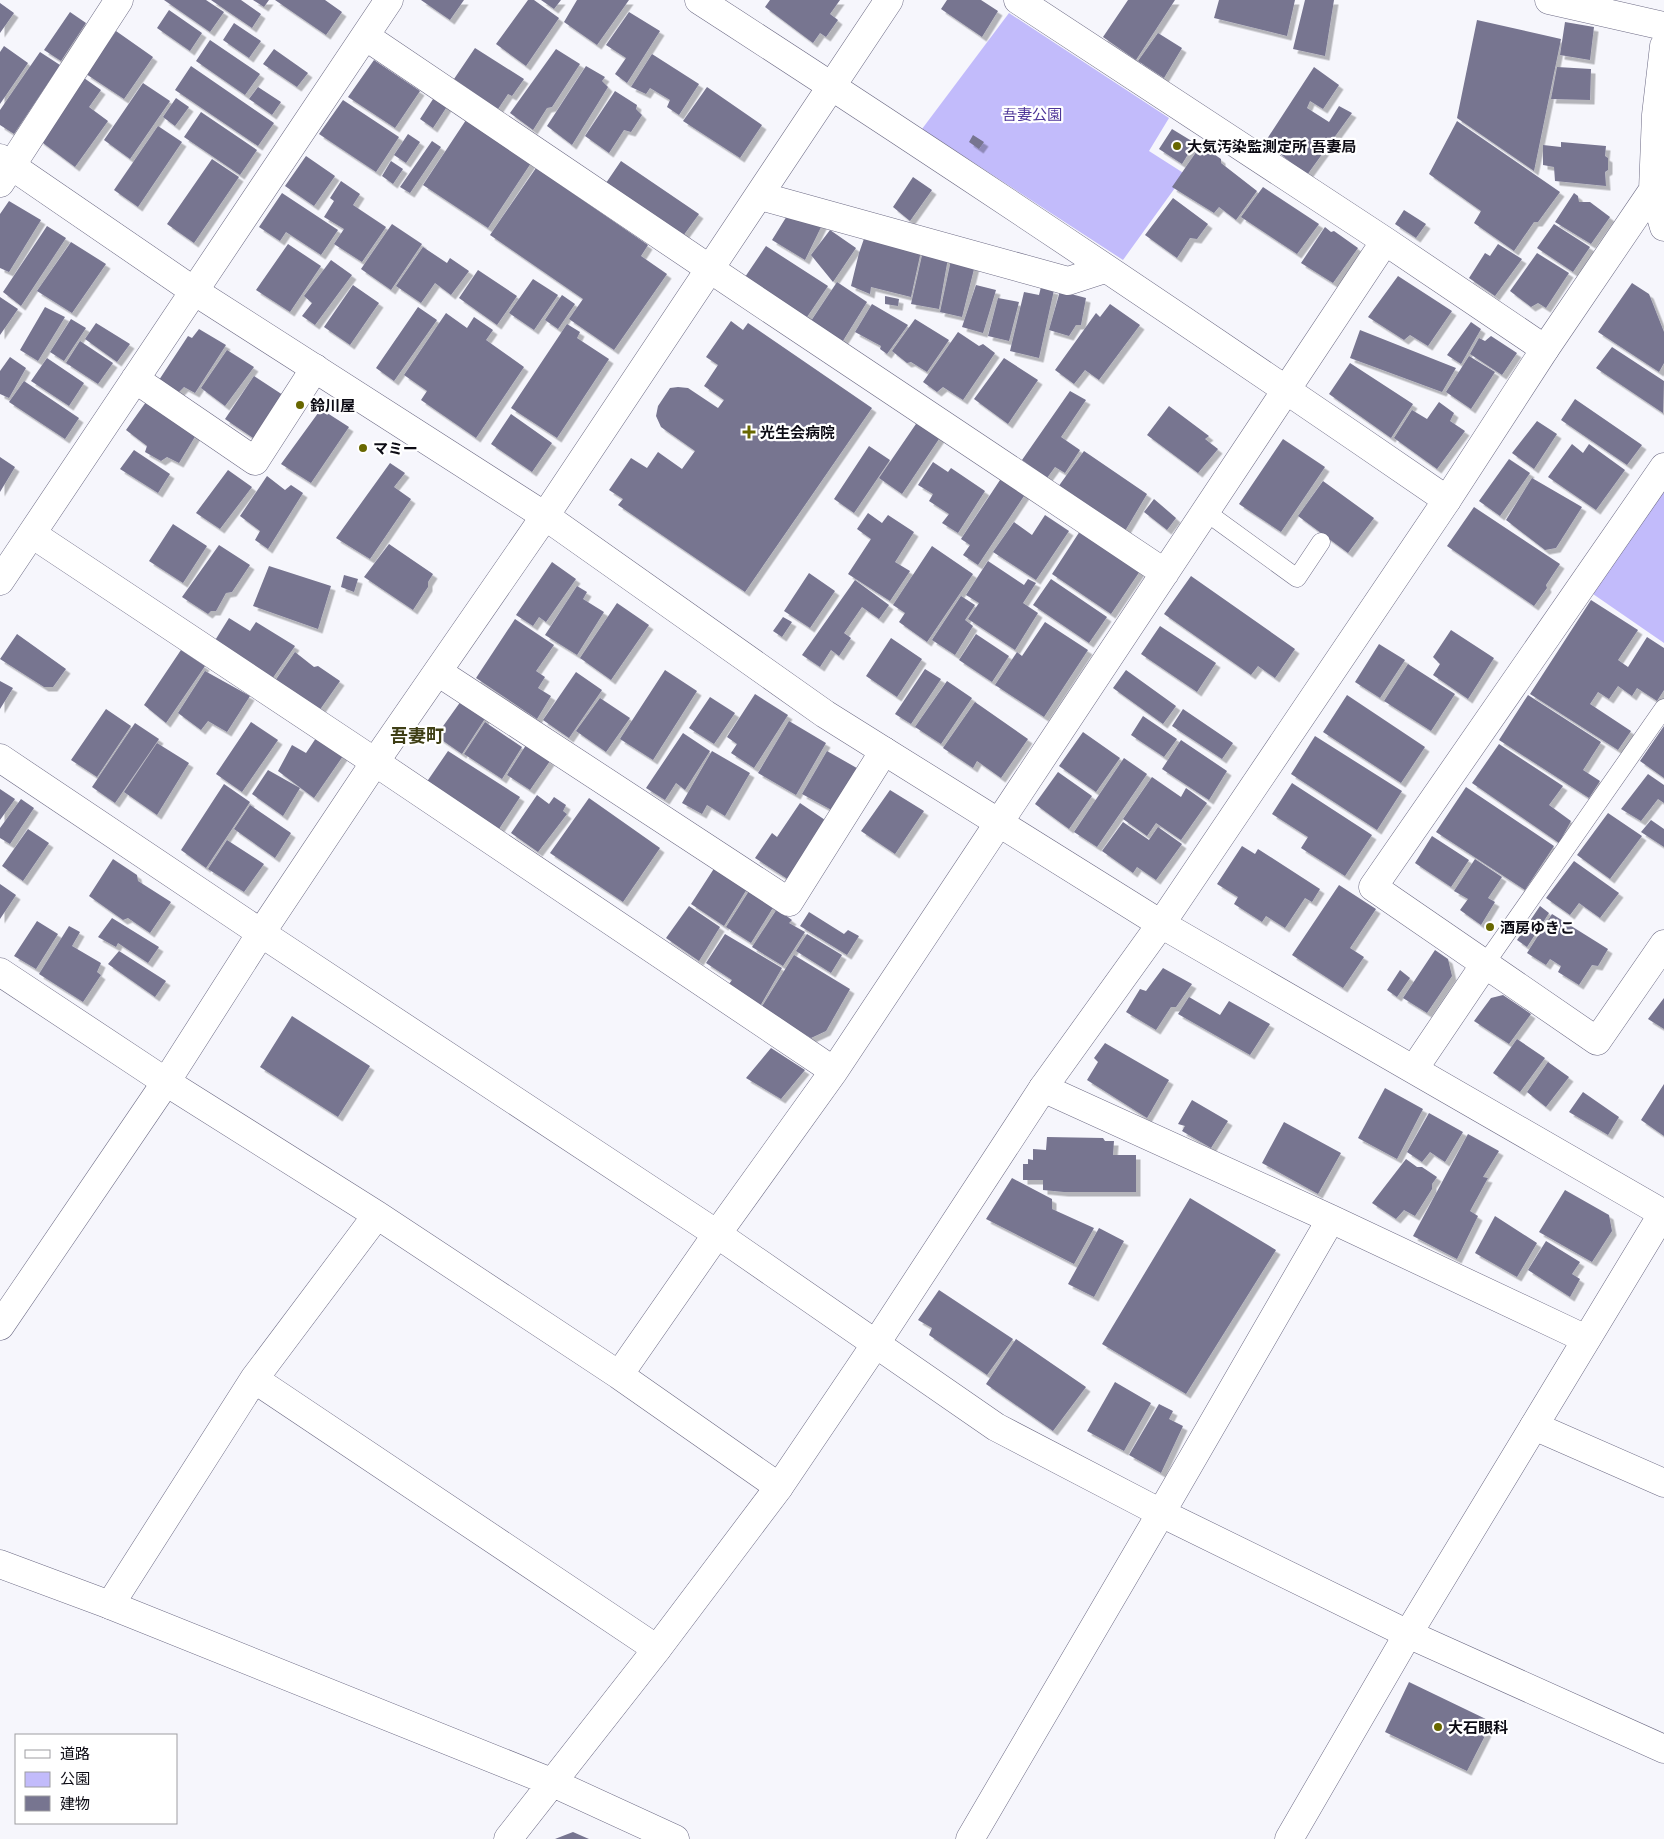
<svg xmlns="http://www.w3.org/2000/svg" width="1664" height="1839" font-family="Montserrat,'Noto Sans JP',sans-serif">
	<style>
		.green { fill: #c2bbfb }
		.building { fill: #777590; filter: url(#shadow) }
		.lines { fill: none; stroke-linecap: round; stroke-linejoin: round }
		.lane-casing { stroke: #6d6b85; stroke-width: 19 }
		.street-casing { stroke: #6d6b85; stroke-width: 29 }
		.secondary-casing { stroke: #6d6b85; stroke-width: 29 }
		.lane { stroke: #fff; stroke-width: 18 }
		.street { stroke: #fff; stroke-width: 28 }
		.secondary { stroke: #fff; stroke-width: 28 }
		.poi-dot { fill: #686700; stroke: #fff; stroke-width: 2 }
		.labels { text-anchor: middle; dominant-baseline: central; stroke-width: 4.5; stroke-linejoin: round; paint-order: stroke }
		.park-label { font-size: 15px; fill: #4d3598; stroke: #fff }
		.poi-label { font-size: 15px; font-weight: bold; fill: #0c0b14; stroke: #fff; text-anchor: start }
		.quarter-label { font-size: 18px; font-weight: bold; fill: #3e3e15; stroke: #fff }
	</style>
	<defs>
		<filter id="shadow"><feDropShadow dx="4.5" dy="4.5" stdDeviation="0" flood-color="#0004"/></filter>
	</defs>
	<rect width="100%" height="100%" fill="#f6f6fc"/>
	<path class="green" d="M1009,13L1169,118L1149,151L1185,174L1123,260L922,129Z
		M1664,486V643L1593,594Z"/>
	<path class="building" d="M164,0H206L224,12L210,32Z
		M211,0H241L261,14L252,28Z
		M253,0H269L264,7Z
		M275,0H325L342,12L326,35Z
		M421,0H464L450,20Z
		M528,0H534L559,18L526,66L496,44Z
		M541,0H561L554,9Z
		M577,0H629L597,45L564,22Z
		M770,0H840L830,14L838,20L826,37L820,33L813,43L765,7Z
		M947,0H981L998,11L982,37L941,9Z
		M1128,0H1175L1136,60L1103,37Z
		M1219,0H1295L1287,36L1214,18Z
		M1305,0H1334L1325,56L1293,49Z
		M0,3L14,13L0,33Z
		M169,10L202,33L190,51L157,28Z
		M70,12L86,23L61,61L44,50Z
		M629,12L660,31L627,83L615,74L626,58L606,45Z
		M1477,20L1561,39L1534,171L1457,118Z
		M1565,22L1594,27L1590,60L1560,55Z
		M234,23L261,41L249,58L223,40Z
		M116,31L153,57L124,99L86,74Z
		M1158,33L1182,48L1164,78L1138,61Z
		M210,40L260,74L245,95L196,61Z
		M4,46L28,63L0,104V52Z
		M475,48L524,79L512,96L508,94L498,109L454,79Z
		M274,49L308,73L297,87L263,64Z
		M556,49L580,64L552,107L547,108L533,130L510,113Z
		M40,52L60,65L14,134L0,125V110Z
		M652,54L699,84L679,115L667,107L670,100L650,88L646,94L631,87Z
		M374,60L420,91L395,128L348,97Z
		M191,66L274,123L258,146L175,90Z
		M586,66L605,77L602,81L608,87L572,145L547,126Z
		M1314,67L1339,85L1323,109L1310,101L1307,108L1329,122L1339,106L1352,113L1307,175L1279,153V147L1267,139Z
		M1557,67L1591,69L1590,100L1551,99Z
		M84,78L101,90L89,107L108,121L75,167L39,140Z
		M143,83L170,101L130,159L104,140Z
		M258,87L281,102L272,115L249,99Z
		M707,87L762,125L740,158L683,121Z
		M615,91L637,105L636,109L642,115L631,132L624,130L609,153L585,136Z
		M435,96L448,105L433,128L420,119Z
		M176,98L189,107L175,126L163,117Z
		M343,100L399,137L376,172L319,134Z
		M201,112L257,150L240,175L184,137Z
		M466,120L531,163L488,228L423,185Z
		M1457,121L1560,192L1538,222H1534L1514,251L1474,223L1481,211L1429,174Z
		M158,126L182,142L138,207L114,190Z
		M1172,129L1195,143L1182,164L1159,149Z
		M408,134L420,142L406,163L394,155Z
		M973,135L984,142L979,149L969,142Z
		M432,141L441,147L410,193L400,187Z
		M1561,142L1606,146L1605,156L1608,158V170L1605,172L1606,186L1555,181L1554,167L1543,165V145L1561,147Z
		M1201,145L1221,159V163L1257,191L1236,220L1219,207L1214,213L1172,187Z
		M306,156L335,176L314,206L285,186Z
		M212,159L239,177L194,243L167,224Z
		M391,161L403,169L393,184L382,176Z
		M621,161L699,214L683,236L606,183Z
		M536,168L648,245L641,256L667,274L614,350L569,319L583,299L490,235Z
		M913,177L932,190L910,221L893,207Z
		M341,181L360,194L353,205L386,227L362,262L334,244L344,229L324,217L334,201L330,198Z
		M1263,187L1319,224L1297,254L1241,217Z
		M282,193L338,230L321,255L286,232L280,241L259,227Z
		M1574,193L1578,196L1579,202H1590L1610,217L1591,244L1555,222Z
		M1173,198L1208,224L1197,239L1190,238L1177,258L1145,235Z
		M9,201L41,220L9,272L0,268V214Z
		M1404,210L1426,224L1416,238L1395,224Z
		M790,211L823,223L805,260L772,240Z
		M392,224L422,244L391,290L361,269Z
		M1554,224L1590,247L1573,272L1537,248Z
		M47,226L66,238L21,306L3,292Z
		M1325,227L1331,232L1334,231L1358,248L1333,283L1301,263Z
		M830,230L856,248L833,282L811,255Z
		M866,233L921,251L911,297L871,287L870,294L851,286L859,253Z
		M71,242L106,264L72,313L37,291Z
		M288,244L321,266L290,312L256,290Z
		M1498,244L1522,259L1495,296L1469,278L1485,253L1490,256Z
		M766,246L828,286L807,317L745,277Z
		M423,247L447,263L450,258L469,271L451,295L435,283L421,303L396,286Z
		M923,251L948,258L939,309L911,304Z
		M1537,253L1569,273L1546,308L1538,303L1531,307L1510,291Z
		M331,260L352,275L315,325L302,316L312,303L304,296Z
		M951,260L975,265L962,317L940,312Z
		M478,270L517,296L497,325L459,298Z
		M1398,276L1452,311L1428,346L1410,335L1404,340L1368,317Z
		M533,279L558,295L534,330L509,313Z
		M837,282L867,302L841,344L811,321Z
		M1632,283L1649,294L1664,332V363L1659,372L1598,332Z
		M353,285L379,303L350,345L324,327Z
		M976,285L996,290L983,333L962,327Z
		M1041,287L1054,290L1039,358L1010,351L1024,292L1039,295Z
		M1060,291L1086,298L1081,325H1076L1069,336L1049,330Z
		M562,295L575,304L558,329L545,320Z
		M885,296L899,299L898,306L885,304Z
		M0,297L18,309L0,335Z
		M998,298L1019,302L1009,341L988,336Z
		M872,304L908,325L887,354L880,349L881,346L855,332Z
		M1110,304L1140,325L1099,380L1085,370L1074,384L1055,370L1096,313L1100,317Z
		M45,307L65,317L38,361L20,350Z
		M418,307L437,320L394,381L376,368Z
		M446,313L467,328L474,317L493,330L486,340L524,367L476,438L421,400L427,391L404,375Z
		M71,319L86,328L64,361L50,352Z
		M915,319L949,340L927,372L911,362L907,363L892,351Z
		M731,321L743,330L748,323L872,408L745,592L618,505L623,499L609,490L631,458L647,468L658,452L682,469L695,451L661,427L656,416L658,406L670,388L678,387L688,388L718,408L724,400L704,386L718,365L706,357Z
		M1471,322L1481,329L1461,364L1447,355Z
		M96,323L130,344L117,362L85,339Z
		M567,324L580,332L577,338L609,359L557,438L511,408Z
		M199,329L226,345L195,393L184,387L179,392L159,380L188,336L192,338Z
		M1360,330L1456,368L1442,392L1350,358Z
		M958,332L979,346L983,344L995,353L963,400L943,387L937,392L923,382Z
		M1491,336L1517,353L1502,375L1470,354L1479,338L1485,341Z
		M80,341L113,363L98,384L66,363Z
		M1612,347L1664,381L1663,413L1596,368Z
		M227,350L254,367L225,406L201,388Z
		M1469,356L1495,372L1471,409L1446,392Z
		M10,357L26,368L9,398L0,394V371Z
		M47,358L84,383L69,406L31,381Z
		M1004,358L1038,380L1008,424L974,399Z
		M1350,363L1413,404L1391,438L1329,394Z
		M254,376L286,397L256,440L225,419Z
		M24,381L79,418L65,439L9,402Z
		M1070,391L1086,400L1061,437L1080,450L1065,473L1055,467L1047,478L1022,460Z
		M1575,399L1642,445L1627,465L1561,420Z
		M146,402L196,435L179,463L167,457L161,461L145,452L147,446L126,430Z
		M1439,402L1454,413L1450,421L1465,431L1437,469L1394,438L1412,410L1427,419Z
		M1169,406L1209,436L1205,439L1218,449L1198,473L1147,435Z
		M321,409L349,427L311,483L281,464Z
		M511,414L552,443L532,472L491,444Z
		M918,421L941,436L902,494L879,478Z
		M1537,421L1557,434L1534,469L1512,453Z
		M1283,439L1325,467L1281,532L1239,504Z
		M1572,444L1583,453L1589,444L1625,470L1596,510L1548,477Z
		M869,446L890,460L854,513L834,499Z
		M134,450L170,474L158,493L120,469Z
		M1084,451L1147,494L1125,531L1058,487Z
		M0,457L15,467L0,492Z
		M1509,459L1530,473L1500,516L1479,501Z
		M933,462L948,472L951,468L985,491L958,533L942,523L949,514L929,501L933,494L918,485Z
		M390,463L405,473L394,487L411,499L370,559L336,538Z
		M228,470L252,487L220,529L196,513Z
		M267,476L285,490L291,485L303,493L268,549L255,540L260,531L240,516Z
		M1002,477L1026,493L978,565L963,555L970,545L961,539Z
		M1532,478L1582,507L1556,548L1545,550L1506,520Z
		M1323,481L1374,518L1348,553L1298,516Z
		M1154,499L1176,518L1167,530L1144,512Z
		M1474,507L1560,564L1546,585L1547,588L1534,606L1447,546Z
		M868,513L882,523L888,515L914,532L895,562L910,571L890,601L848,574L871,539L857,529Z
		M1045,515L1069,531L1036,580L993,552L1014,522L1032,535Z
		M173,524L207,546L183,583L149,561Z
		M1080,531L1140,571L1111,614L1052,574Z
		M389,544L433,574L428,582V587L413,610L364,577Z
		M219,545L250,565L232,592L226,593L216,611H211L208,614L182,597Z
		M932,546L973,574L927,642L899,622L905,613L893,605Z
		M988,561L1024,585L1028,579L1036,583L1023,603L1038,613L1015,650L968,619L979,603L966,595Z
		M552,562L576,579L546,622L539,617L533,626L516,615Z
		M269,566L331,586L318,629L253,606Z
		M809,573L835,591L810,628L784,611Z
		M344,575L358,579L354,592L341,587Z
		M1191,576L1295,649L1275,678L1258,666L1251,675L1164,614Z
		M1051,579L1107,617L1089,643L1033,605Z
		M855,580L889,605L879,619L862,607L844,633L851,638L839,656L831,650L820,667L802,655Z
		M577,586L587,592L583,599L604,612L577,655L545,635Z
		M961,596L975,605L965,620L973,626L955,655L932,640Z
		M1591,600L1638,630L1618,660L1628,667L1647,637L1664,648V690L1657,701L1637,688L1632,696L1618,686L1609,699L1598,692L1590,704L1631,731L1618,750L1530,694Z
		M617,603L649,625L611,680L580,658Z
		M783,617L792,622L782,637L773,631Z
		M229,618L250,631L256,622L295,646L272,679L214,642Z
		M515,619L554,645L536,671L545,677L538,688L551,696L537,719L476,678Z
		M1045,622L1088,650L1044,717L995,685L1017,652L1022,656Z
		M1160,626L1216,663L1197,692L1141,654Z
		M1451,630L1494,658L1468,699L1433,675L1440,664L1433,657Z
		M17,634L66,669L53,687H44L0,659Z
		M976,634L1009,656L992,682L959,660Z
		M891,638L922,659L897,697L866,676Z
		M1379,644L1405,660L1380,698L1355,682Z
		M181,650L205,666L166,723L144,705Z
		M295,652L314,667L318,666L340,681L319,711L275,681Z
		M1408,664L1455,694L1431,731L1384,701Z
		M925,669L941,679L911,724L895,714Z
		M665,670L697,691L653,760L620,739Z
		M1126,670L1176,706L1163,724L1113,688Z
		M205,671L250,696L227,732L208,721L201,730L178,713Z
		M576,672L602,690L569,738L543,720Z
		M0,681L13,688L0,709Z
		M947,681L972,698L941,744L915,727Z
		M755,694L788,715L754,768L731,753L737,744L727,737Z
		M1347,695L1425,747L1401,783L1323,732Z
		M1528,695L1601,742L1583,770L1600,781L1589,798L1499,740Z
		M710,697L735,713L714,744L689,728Z
		M600,698L630,718L606,752L576,731Z
		M461,701L486,717L462,754L436,736Z
		M975,702L1028,739L1001,778L977,761L973,768L943,748Z
		M106,709L131,726L97,777L71,760Z
		M1183,709L1233,743L1222,759L1172,726Z
		M1143,716L1177,739L1164,757L1131,735Z
		M789,721L826,743L796,795L758,773Z
		M251,722L278,740L242,792L216,774Z
		M485,722L522,747L502,779L464,754Z
		M135,723L159,739L115,803L92,787Z
		M1664,726V778L1640,761Z
		M1083,732L1120,758L1096,792L1059,766Z
		M683,733L710,751L685,790L676,783L665,800L646,788Z
		M1315,736L1402,791L1377,830L1291,774Z
		M316,738L343,756L314,798L278,771L292,745L306,753Z
		M1181,740L1227,771L1209,800L1162,769Z
		M157,743L189,763L157,815L124,792Z
		M1499,744L1563,786L1549,805L1571,821L1559,843L1472,783Z
		M526,745L550,761L530,790L507,775Z
		M448,751L520,797L497,832L426,783Z
		M712,751L750,773L725,816L707,805L702,814L682,803Z
		M827,751L862,771L837,813L802,794Z
		M1124,758L1147,774L1097,847L1074,832Z
		M268,770L300,788L283,816L252,794Z
		M1058,772L1092,796L1069,829L1035,804Z
		M1648,774L1664,785V803L1658,799L1641,821L1621,809Z
		M1152,777L1181,797L1186,788L1207,803L1181,840L1156,823L1147,836L1123,819Z
		M1292,783L1372,835L1345,876L1301,848L1308,837L1272,814Z
		M224,784L250,802L206,868L181,850Z
		M1466,787L1554,846L1525,890L1436,832Z
		M0,789L15,799L0,820Z
		M890,790L924,811L895,854L861,831Z
		M537,795L549,804L554,797L566,805L563,811L567,814L538,852L511,833Z
		M589,798L660,848L623,902L550,853Z
		M21,799L34,808L10,844L0,838V828Z
		M800,803L828,822L789,880L755,858L772,833L777,837Z
		M250,805L291,833L275,858L234,829Z
		M1608,813L1642,836L1610,879L1577,855Z
		M1651,820L1664,829V847L1641,832Z
		M1123,822L1149,840L1158,827L1182,844L1156,880L1137,867L1133,873L1102,851Z
		M28,829L49,843L23,881L2,866Z
		M1432,836L1469,860L1451,887L1415,863Z
		M227,840L264,864L244,892L208,869Z
		M1242,846L1255,854L1258,849L1320,889L1312,902L1305,898L1285,928L1266,916L1262,922L1234,904L1238,897L1217,884Z
		M113,859L137,875L138,881L171,902L150,933L128,918L123,920L89,896Z
		M1475,859L1502,877L1488,898L1495,902L1481,925L1460,910L1468,899L1454,891Z
		M1574,861L1619,893L1600,918L1579,903L1570,915L1546,898Z
		M715,867L747,889L724,926L691,904Z
		M0,884L16,895L0,919Z
		M1339,885L1376,909L1350,948L1364,957L1343,988L1292,955Z
		M749,891L774,906L751,943L726,927Z
		M689,906L720,927L699,961L666,938Z
		M1540,906L1549,913L1527,947L1517,940Z
		M777,909L792,920L789,923L805,932L783,966L752,947Z
		M809,912L844,934L848,930L859,936L847,955L800,926Z
		M1552,914L1608,949L1598,966L1592,965L1579,985L1558,972L1561,966L1550,959L1546,965L1527,953Z
		M112,918L159,947L148,963L118,943L116,947L98,937Z
		M37,921L58,934L36,969L14,956Z
		M69,926L80,932L72,946L101,963L97,972L101,975L83,1002L39,974Z
		M725,934L782,968L759,1008L726,988L732,980L706,963Z
		M807,934L842,955L831,973L796,951Z
		M1435,950L1448,959L1452,976L1427,1013L1403,998Z
		M119,951L166,981L155,997L108,964Z
		M794,955L850,989L826,1031L811,1038L761,1008Z
		M1163,968L1192,984L1176,1007H1171L1156,1030L1126,1012L1140,989L1146,991Z
		M1400,970L1410,978L1397,997L1387,990Z
		M1503,995L1531,1014L1509,1044L1474,1021L1491,998Z
		M1189,997L1220,1015L1229,1001L1270,1024L1250,1055L1178,1014Z
		M1664,998V1029L1648,1019Z
		M292,1016L370,1066L338,1117L260,1067Z
		M1517,1039L1545,1058L1520,1092L1493,1073Z
		M1105,1043L1169,1080L1147,1118L1087,1080L1098,1062L1094,1058Z
		M771,1048L805,1070L781,1099L746,1078Z
		M1548,1062L1569,1077L1546,1107L1527,1092Z
		M1664,1084V1136L1641,1120Z
		M1385,1088L1423,1109L1397,1159L1358,1138Z
		M1583,1092L1619,1117L1608,1135L1569,1112Z
		M1192,1100L1228,1121L1211,1148L1182,1131L1185,1126L1178,1124Z
		M1429,1113L1463,1132L1445,1162L1430,1152L1422,1162L1407,1152Z
		M1284,1122L1341,1153L1318,1194L1262,1163Z
		M1468,1134L1499,1151L1483,1177L1488,1178L1470,1211L1478,1216L1457,1259L1413,1236Z
		M1047,1137L1103,1138L1105,1141H1114L1113,1155H1136V1192H1064L1043,1190V1180H1023V1164H1028V1159L1033,1160V1149L1046,1150Z
		M1406,1159L1417,1167H1422L1437,1177L1432,1184V1189L1415,1216L1404,1210L1396,1219L1372,1203Z
		M1012,1178L1052,1199V1209L1094,1228L1074,1264L986,1219Z
		M1565,1190L1609,1215L1612,1231L1592,1262L1539,1232Z
		M1190,1198L1276,1250L1186,1394L1102,1344Z
		M1495,1216L1537,1243L1517,1277L1475,1253Z
		M1099,1228L1124,1241L1094,1297L1068,1284Z
		M1546,1241L1580,1262L1572,1274L1580,1279L1570,1297L1528,1270Z
		M939,1290L1013,1339L987,1375L929,1335L932,1328L918,1320Z
		M1016,1339L1086,1387L1053,1431L986,1384Z
		M1115,1382L1151,1403L1124,1451L1087,1431Z
		M1159,1404L1173,1411L1169,1419L1183,1426L1161,1473L1129,1455Z
		M1409,1682L1492,1722L1467,1771L1385,1732Z
		M573,1832L589,1839H555L560,1837Z"/>
	<g class="lines">
		<defs>
			<path id="lane" d="M1206,512L1297,578L1321,542
				M1485,964L1664,708"/>
			<path id="street" d="M699,0C951,163 1200,330 1447,500
				M1018,0L1385,241L1545,349
				M1549,0L1664,26
				M365,36L710,269L1165,573
				M0,183L119,0
				M760,196L1068,281L1105,269
				M135,379L255,461L315,368
				M1664,467L1373,887L1597,1041L1664,944
				M32,534L375,762L834,1071
				M0,581L389,0
				M438,672L789,902L884,751
				M0,758L261,933L717,1234L996,1427L1161,1513L1408,1634
				M0,972L166,1082L377,1215L619,1375L779,1487
				M1414,1069L1485,964
				M1043,1088L1331,1219L1586,1339
				M619,1375L717,1234L834,1071L1385,241
				M254,1379L657,1649
				M1534,1426L1664,1483
				M110,1605L254,1379L377,1215
				M970,1839L1161,1513L1331,1219"/>
			<path id="secondary" d="M1664,46L1656,115L1653,190L1664,227
				M0,158L194,291L545,516L825,714L884,751L1161,924L1664,1214
				M0,1326L166,1082L261,933L375,762L545,516L889,0
				M0,1564L110,1605L551,1782L675,1839
				M1408,1634L1664,1749
				M508,1839L657,1649L779,1487L875,1345L1043,1088L1161,924L1447,500L1545,349L1653,190
				M1289,1839L1408,1634L1663,1213"/>
		</defs>
		<use href="#lane" class="lane-casing"/>
		<use href="#street" class="street-casing"/>
		<use href="#secondary" class="secondary-casing"/>
		<use href="#lane" class="lane"/>
		<use href="#street" class="street"/>
		<use href="#secondary" class="secondary"/>
	</g>
	<g class="poi-dot">
		<circle cx="1177" cy="146" r="5"/>
		<circle cx="300" cy="405" r="5"/>
		<path d="M746.5 424.5h5v5h5v5h-5v5h-5v-5h-5v-5h5z"/>
		<circle cx="363" cy="448" r="5"/>
		<circle cx="1490" cy="927" r="5"/>
		<circle cx="1438" cy="1727" r="5"/>
	</g>
	<g class="labels">
		<g class="park-label">
			<text x="1032" y="114">吾妻公園</text>
		</g>
		<g class="poi-label">
			<text x="1187" y="146">大気汚染監測定所 吾妻局</text>
			<text x="310" y="405">鈴川屋</text>
			<text x="760" y="432">光生会病院</text>
			<text x="373" y="448">マミー</text>
			<text x="1500" y="927">酒房ゆきこ</text>
			<text x="1448" y="1727">大石眼科</text>
		</g>
		<g class="quarter-label">
			<text x="417" y="736">吾妻町</text>
		</g>
	</g>
	<rect x="15" y="1734" width="162" height="90" fill="#ffffff" stroke="#9e9da1"/>
	<rect x="25" y="1750" width="25" height="8" fill="#ffffff" stroke="#9e9da1"/>
	<text x="60" y="1759" font-size="15" fill="#0c0b14">道路</text>
	<rect x="25" y="1772" width="25" height="15" fill="#c2bbfb" stroke="#9e9da1"/>
	<text x="60" y="1784" font-size="15" fill="#0c0b14">公園</text>
	<rect x="25" y="1796" width="25" height="15" fill="#777590" stroke="#9e9da1"/>
	<text x="60" y="1809" font-size="15" fill="#0c0b14">建物</text>
</svg>
